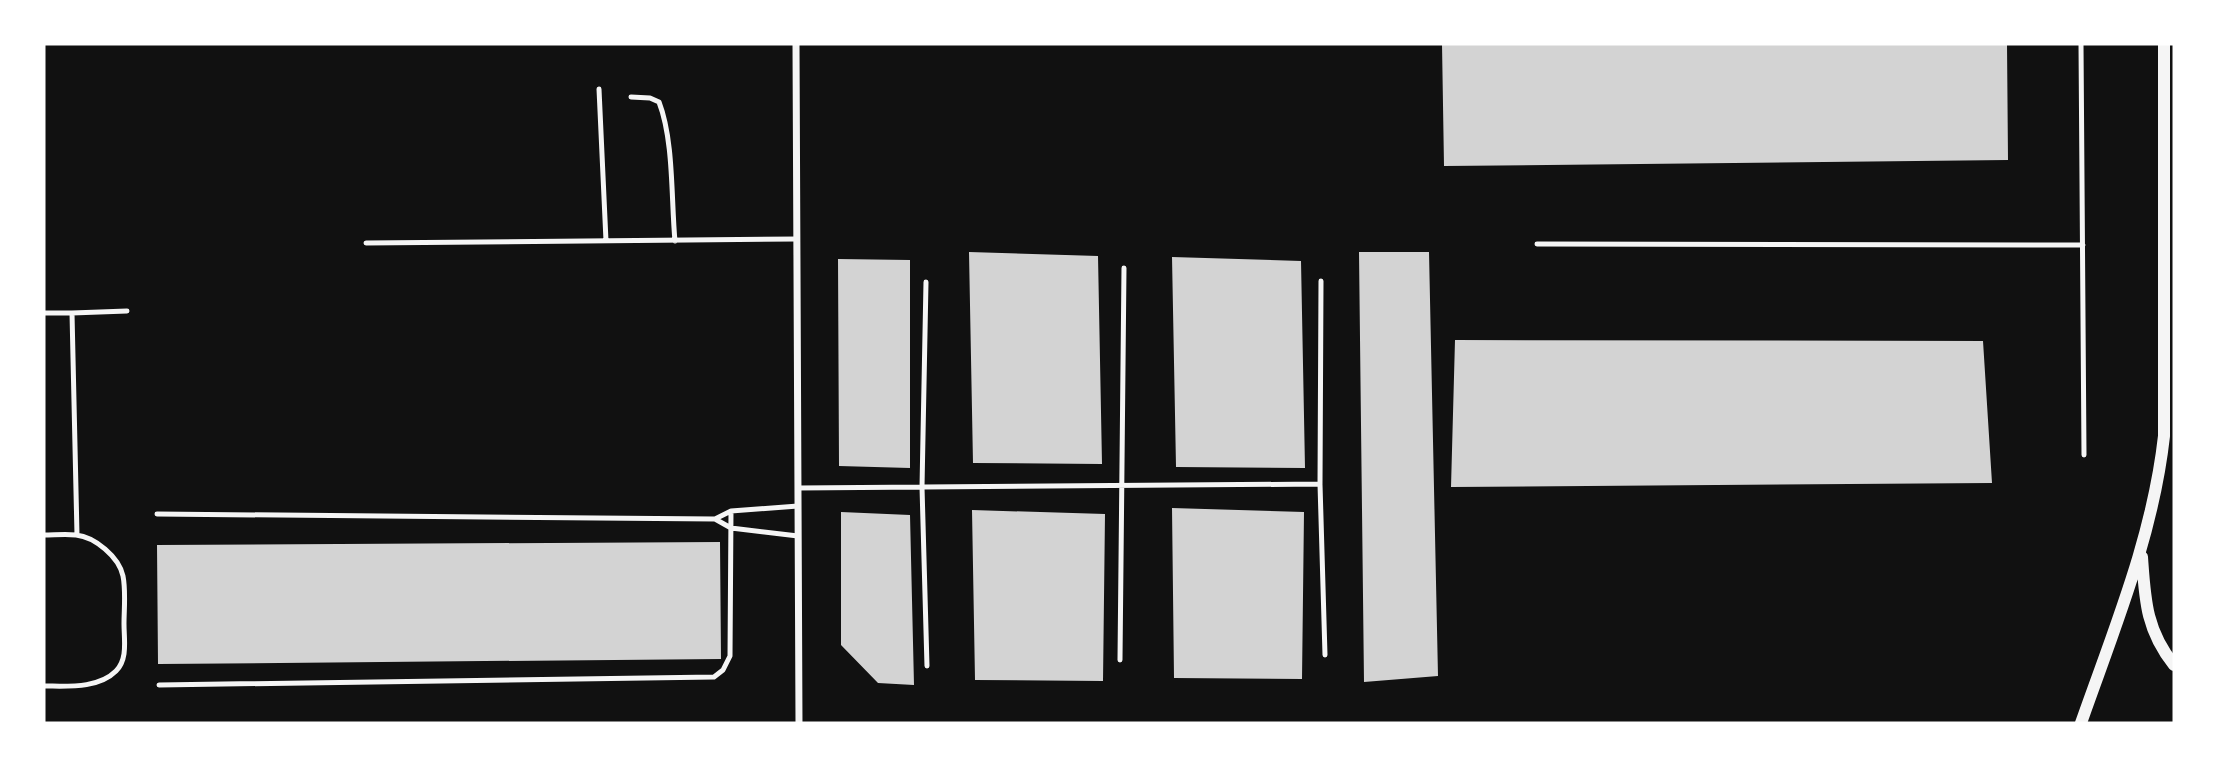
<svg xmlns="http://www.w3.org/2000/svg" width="2218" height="767" font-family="Rubik,sans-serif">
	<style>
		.building { fill: #d3d3d3 }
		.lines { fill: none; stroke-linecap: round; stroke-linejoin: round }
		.service { stroke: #f5f5f5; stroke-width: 5 }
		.minor { stroke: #f5f5f5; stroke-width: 7 }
		.tertiary { stroke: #f5f5f5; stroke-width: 12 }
	</style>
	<rect width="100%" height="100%" fill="#111"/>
	<path class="building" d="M1442,44H2007L2008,160L1444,166Z
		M969,252L1098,256L1102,464L973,463Z
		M1359,252H1429L1438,676L1364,682Z
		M1172,257L1301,261L1305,468L1176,467Z
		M838,259L910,260V468L839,466Z
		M1455,340L1983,341L1992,483L1451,487Z
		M1172,508L1304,512L1302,679L1174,678Z
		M972,510L1105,514L1103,681L975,680Z
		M841,512L910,515L914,685L878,683L841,645Z
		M720,542L721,659L158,664L157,545Z"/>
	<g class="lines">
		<path class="service" d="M2081,44L2084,455
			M599,89L606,241
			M631,97L650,98L659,102C674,141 671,199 675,241
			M366,243L797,239
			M1537,244L2083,245
			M1321,281L1320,484L1325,655
			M926,282L922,487L927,666
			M44,313H72
			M798,488L1320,484
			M157,514L715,519L731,511L798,506
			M715,519L731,528L798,536
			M44,535C54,535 66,534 76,535C95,537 119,557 123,576C126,591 124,609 124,624C124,640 128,659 116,671C98,689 67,686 44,686
			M77,535L72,313L127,311
			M1120,660L1124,268
			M159,685L714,677L723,670L730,656L731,511"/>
		<path class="minor" d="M796,44L799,723"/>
		<path class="tertiary" d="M2142,557C2145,600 2146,630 2174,665
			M2081,723C2114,629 2153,536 2164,436V44"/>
	</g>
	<rect width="2218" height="767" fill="none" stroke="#ffffff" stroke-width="91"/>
</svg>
